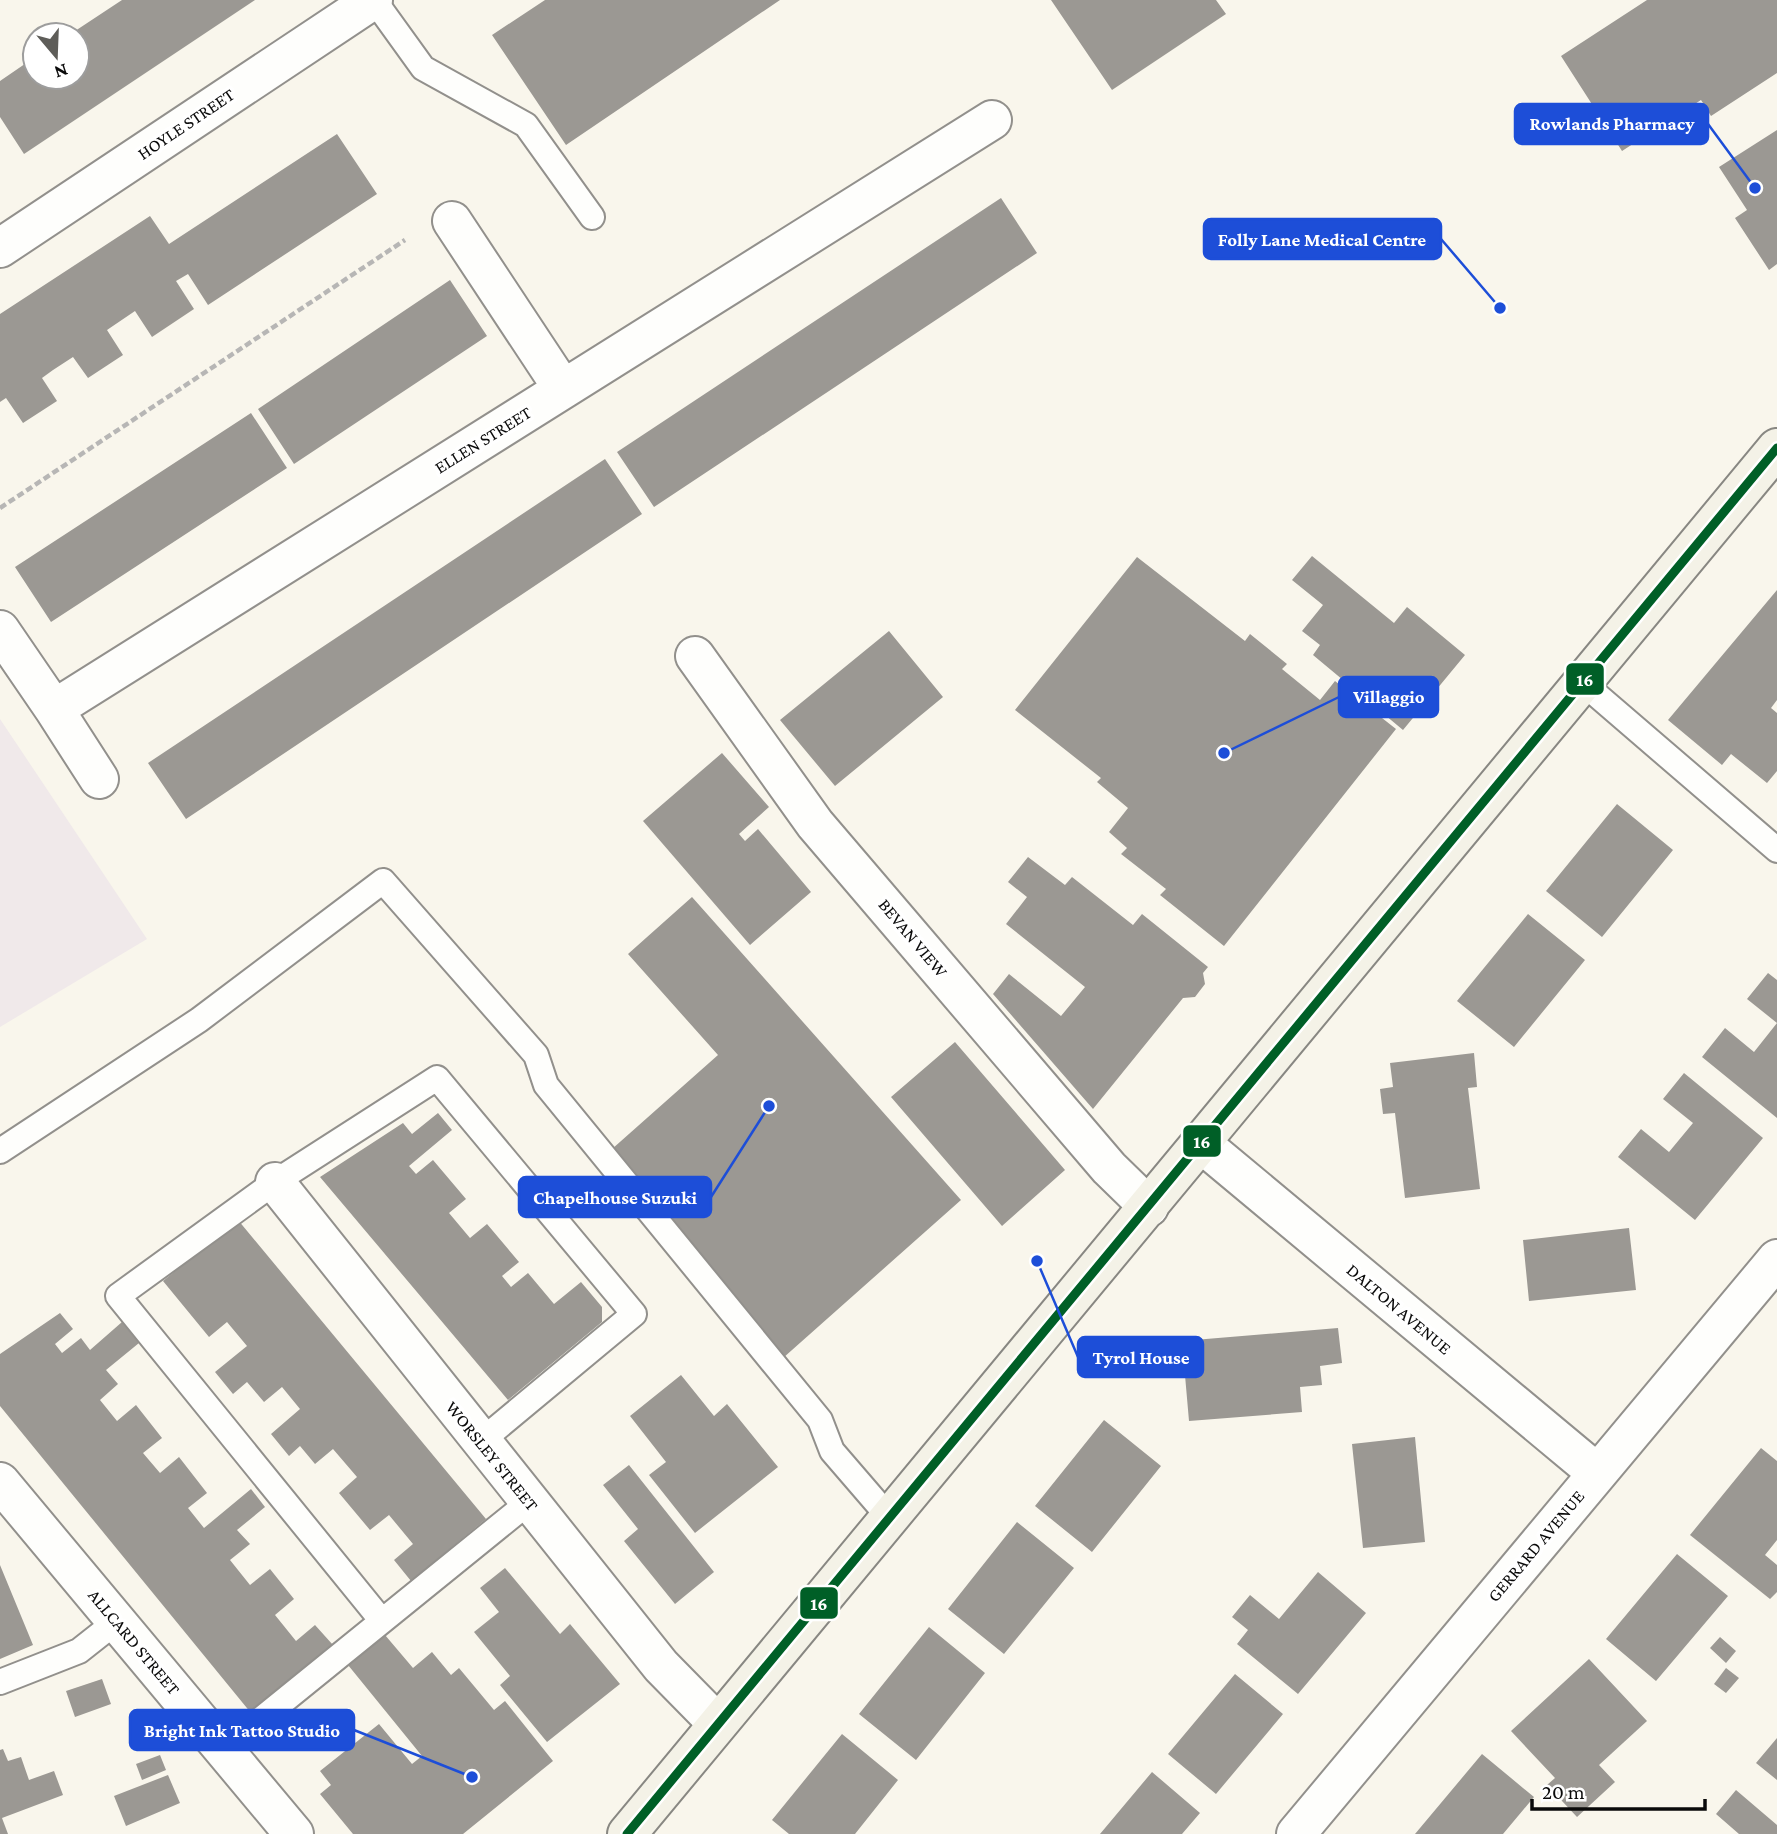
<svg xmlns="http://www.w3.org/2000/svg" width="1777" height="1834" font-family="'Crimson Pro',serif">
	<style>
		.industrial { fill: #f0e9ea }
		.building { fill: #9b9893 }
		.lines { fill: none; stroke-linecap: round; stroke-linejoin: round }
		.lane-casing { stroke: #92908c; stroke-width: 28 }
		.street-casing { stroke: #92908c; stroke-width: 42 }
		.secondary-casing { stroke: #888782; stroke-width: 42 }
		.path { stroke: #b7b6b5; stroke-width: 4.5; stroke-dasharray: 7 3.5; stroke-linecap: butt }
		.lane { stroke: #fefefc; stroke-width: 24 }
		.street { stroke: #fefefc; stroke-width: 38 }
		.secondary { stroke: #f4f2e7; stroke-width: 38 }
		.bus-1-casing { stroke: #fff; stroke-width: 14 }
		.bus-1 { stroke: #005f27; stroke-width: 9 }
		.labels { text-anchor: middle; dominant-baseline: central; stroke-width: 7; stroke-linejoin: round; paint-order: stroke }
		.street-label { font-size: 18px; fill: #0a0a0a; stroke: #fff }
		.leader { fill: none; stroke: #1d4ed8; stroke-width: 2.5 }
		.callout-dot { fill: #1d4ed8; stroke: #fff; stroke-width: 2.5 }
		.callout { fill: #1d4ed8; stroke: #1d4ed8; stroke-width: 2.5 }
		.callout-label { font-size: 19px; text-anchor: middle; font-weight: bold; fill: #fff }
		.line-badge { stroke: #fff; stroke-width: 2.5 }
		.badge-label { font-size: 19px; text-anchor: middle; font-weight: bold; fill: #fff }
	</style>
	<rect width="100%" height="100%" fill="#f9f6ec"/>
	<path class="industrial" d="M0,719L147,939L0,1027Z"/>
	<path class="building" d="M122,0H255L24,154L0,117V81L35,57V77H77V35H69Z
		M545,0H780L566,145L492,35Z
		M1051,0H1216L1226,14L1112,90Z
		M1647,0H1777V73L1711,116L1701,100L1622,151L1561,56Z
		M1777,130V264L1769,270L1735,218L1747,210L1719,167Z
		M337,134L377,194L208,305L188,274L176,281L194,309L152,337L135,311L107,330L123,355L88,378L73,357L53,370L42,378L57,401L23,423L6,398L0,402V314L150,216L169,244Z
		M1001,198L1037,253L654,507L617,452Z
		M450,280L487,336L294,464L258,409Z
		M251,413L287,468L51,622L15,567Z
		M605,459L642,514L186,819L148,763Z
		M1312,556L1394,623L1407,607L1465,655L1403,730L1313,655L1320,645L1302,631L1323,605L1292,580Z
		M1137,557L1245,641L1250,634L1287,664L1282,669L1320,700L1335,681L1396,729L1224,946L1160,895L1166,889L1121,854L1127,848L1109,832L1128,808L1097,782L1101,778L1015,710Z
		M1777,590V700L1771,708L1777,713V771L1767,783L1731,754L1722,765L1668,720Z
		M889,631L943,697L835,786L780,720Z
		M722,753L769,807L739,834L745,841L758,829L811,892L750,945L643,821Z
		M1617,804L1673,850L1602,937L1546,891Z
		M1028,857L1065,885L1072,877L1133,925L1142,914L1208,967L1203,973L1205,984L1195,997L1183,998L1093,1109L993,994L1009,974L1061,1016L1085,987L1006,924L1027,897L1008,882Z
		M692,897L961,1200L783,1358L603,1157L718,1055L628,954Z
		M1528,914L1585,960L1514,1047L1457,1001Z
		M1768,973L1777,980V1118L1702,1057L1725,1028L1754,1052L1777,1023L1747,999Z
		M955,1042L1065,1170L1002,1226L891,1097Z
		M1474,1053L1477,1087L1468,1088L1480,1189L1405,1198L1395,1113L1383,1114L1380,1089L1393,1087L1390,1063Z
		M1684,1073L1763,1138L1695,1220L1618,1157L1641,1129L1669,1152L1693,1123L1663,1099Z
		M438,1113L452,1130L409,1166L416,1174L433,1160L466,1199L449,1213L470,1238L487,1224L519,1262L502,1276L511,1287L528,1273L554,1304L581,1282L602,1307V1322L508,1400L320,1177L403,1123L412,1134Z
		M238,1220L486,1519L411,1581L394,1560L413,1544L389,1515L370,1530L339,1493L357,1477L333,1449L315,1464L300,1446L289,1456L271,1434L300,1409L282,1387L264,1402L247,1382L233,1394L215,1372L247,1346L227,1322L209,1337L163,1281Z
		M1629,1228L1636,1290L1529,1301L1523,1240Z
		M60,1313L73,1329L55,1344L62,1353L81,1338L90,1350L122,1322L139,1343L106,1370L118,1384L100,1400L117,1421L136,1405L162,1438L143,1453L160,1473L179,1457L207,1493L188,1508L204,1528L251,1489L265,1507L237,1530L250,1544L230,1560L250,1585L270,1569L294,1599L275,1615L296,1641L315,1625L333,1645L251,1713L0,1406V1354Z
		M1338,1328L1342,1363L1320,1366L1322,1385L1300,1387L1302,1412L1189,1421L1182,1341Z
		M681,1375L714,1416L727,1404L778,1467L695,1533L649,1475L666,1462L630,1416Z
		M1104,1420L1161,1466L1092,1552L1035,1506Z
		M1415,1437L1425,1542L1363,1548L1352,1444Z
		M1761,1448L1777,1461V1540L1765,1555L1777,1565V1592L1770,1599L1690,1535Z
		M629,1465L714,1572L675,1604L624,1541L638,1529L603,1485Z
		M1017,1522L1074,1568L1004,1654L948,1609Z
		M1677,1554L1728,1596L1656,1681L1606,1639Z
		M0,1565L33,1645L0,1659Z
		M505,1568L560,1634L570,1624L620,1684L547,1742L500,1685L510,1676L474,1632L499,1612L480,1588Z
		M1318,1572L1366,1613L1298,1694L1237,1644L1248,1630L1232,1617L1250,1595L1279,1619Z
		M929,1627L985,1673L916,1760L859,1714Z
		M385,1635L413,1668L432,1652L451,1675L459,1668L494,1710L505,1701L553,1761L463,1834H353L320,1794L331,1785L320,1771L379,1724L412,1764L422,1756L348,1665Z
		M1720,1637L1736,1651L1726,1663L1710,1648Z
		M1589,1659L1647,1721L1599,1765L1615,1782L1577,1817L1547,1785L1555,1778L1511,1731Z
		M1726,1668L1739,1678L1726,1693L1714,1684Z
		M1235,1674L1283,1714L1216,1794L1168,1754Z
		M102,1679L111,1704L75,1717L66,1691Z
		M842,1734L898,1780L855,1834H789L772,1820Z
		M1777,1738V1780L1756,1763Z
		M3,1749L8,1761L21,1757L29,1780L54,1771L63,1795L2,1818L8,1834H0V1750Z
		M1482,1754L1534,1797L1503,1834H1415Z
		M160,1755L166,1770L142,1780L136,1764Z
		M1152,1772L1200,1813L1182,1834H1100Z
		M168,1775L180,1803L126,1826L114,1796Z
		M1736,1790L1777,1825V1834H1739L1716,1814Z"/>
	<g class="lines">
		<defs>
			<path id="lane" d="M374,0L423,68L526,125L592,217
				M1584,684L1777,850
				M0,1151L199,1020L383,881L536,1055L546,1085L820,1420L832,1451L888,1516
				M382,1621L118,1296L275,1182L437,1078L634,1314L480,1442
				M0,1682L79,1651L117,1621
				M223,1750L529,1502"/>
			<path id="street" d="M452,221L563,389
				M0,248L373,0
				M0,630L54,709L992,120
				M695,656L815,824L1109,1168L1149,1207
				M54,709L99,779
				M1202,1144L1597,1473
				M275,1182L661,1666L717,1723
				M0,1482L294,1834
				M1296,1834L1777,1259"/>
			<path id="secondary" d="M627,1834L1777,448"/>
		</defs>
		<use href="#lane" class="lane-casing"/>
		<use href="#street" class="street-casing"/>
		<use href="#secondary" class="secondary-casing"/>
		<path class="path" d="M0,508L405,240"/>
		<use href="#lane" class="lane"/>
		<use href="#street" class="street"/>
		<use href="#secondary" class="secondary"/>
		<defs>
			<path id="bus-1" d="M627,1834L1777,448"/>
		</defs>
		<use href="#bus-1" class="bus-1-casing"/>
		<use href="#bus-1" class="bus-1"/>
	</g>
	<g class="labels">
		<g class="street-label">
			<text transform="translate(186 124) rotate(-34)">HOYLE STREET</text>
			<text transform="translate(483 440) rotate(-32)">ELLEN STREET</text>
			<text transform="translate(913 938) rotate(50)">BEVAN VIEW</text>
			<text transform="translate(1399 1309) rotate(40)">DALTON AVENUE</text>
			<text transform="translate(492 1456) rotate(51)">WORSLEY STREET</text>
			<text transform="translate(1536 1546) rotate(-50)">GERRARD AVENUE</text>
			<text transform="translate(134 1642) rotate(50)">ALLCARD STREET</text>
		</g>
	</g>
	<path class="leader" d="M1755 188L1708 124M1500 308L1441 239M1224 753L1339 697M769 1106L711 1197M1037 1261L1078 1357M472 1777L354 1730"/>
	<g class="callout-dot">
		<circle cx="1755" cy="188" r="7"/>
		<circle cx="1500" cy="308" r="7"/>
		<circle cx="1224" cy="753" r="7"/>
		<circle cx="769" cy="1106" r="7"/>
		<circle cx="1037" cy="1261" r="7"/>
		<circle cx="472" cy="1777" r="7"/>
	</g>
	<g class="callout">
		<rect x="1515" y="104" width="193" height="40" rx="7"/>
		<rect x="1204" y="219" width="237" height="40" rx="7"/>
		<rect x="1339" y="677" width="99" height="40" rx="7"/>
		<rect x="519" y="1177" width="192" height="40" rx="7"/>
		<rect x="1078" y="1337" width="125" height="40" rx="7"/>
		<rect x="130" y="1710" width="224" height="40" rx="7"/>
	</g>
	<g class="callout-label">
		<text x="1612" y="130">Rowlands Pharmacy</text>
		<text x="1322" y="246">Folly Lane Medical Centre</text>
		<text x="1389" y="703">Villaggio</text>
		<text x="615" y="1204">Chapelhouse Suzuki</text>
		<text x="1141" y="1364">Tyrol House</text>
		<text x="242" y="1737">Bright Ink Tattoo Studio</text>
	</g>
	<g class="line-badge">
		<rect x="1565" y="662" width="40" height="34" rx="7" fill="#005f27"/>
		<rect x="1182" y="1124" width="40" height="34" rx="7" fill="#005f27"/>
		<rect x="799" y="1586" width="40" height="34" rx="7" fill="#005f27"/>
	</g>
	<g class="badge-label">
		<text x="1585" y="686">16</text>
		<text x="1202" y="1148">16</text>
		<text x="819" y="1610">16</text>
	</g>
	<g transform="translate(56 56) rotate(161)"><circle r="33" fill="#ffffff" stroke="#9d9d9d" stroke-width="2"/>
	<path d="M0-5L12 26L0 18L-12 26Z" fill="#5e5d59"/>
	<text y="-10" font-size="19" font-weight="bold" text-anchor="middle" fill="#0a0a0a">N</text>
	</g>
	<path d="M1532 1799v10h173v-10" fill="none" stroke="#0a0a0a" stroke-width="3.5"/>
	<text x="1542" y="1799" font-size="21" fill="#0a0a0a" stroke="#ffffff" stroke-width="5" paint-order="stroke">20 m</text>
</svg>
